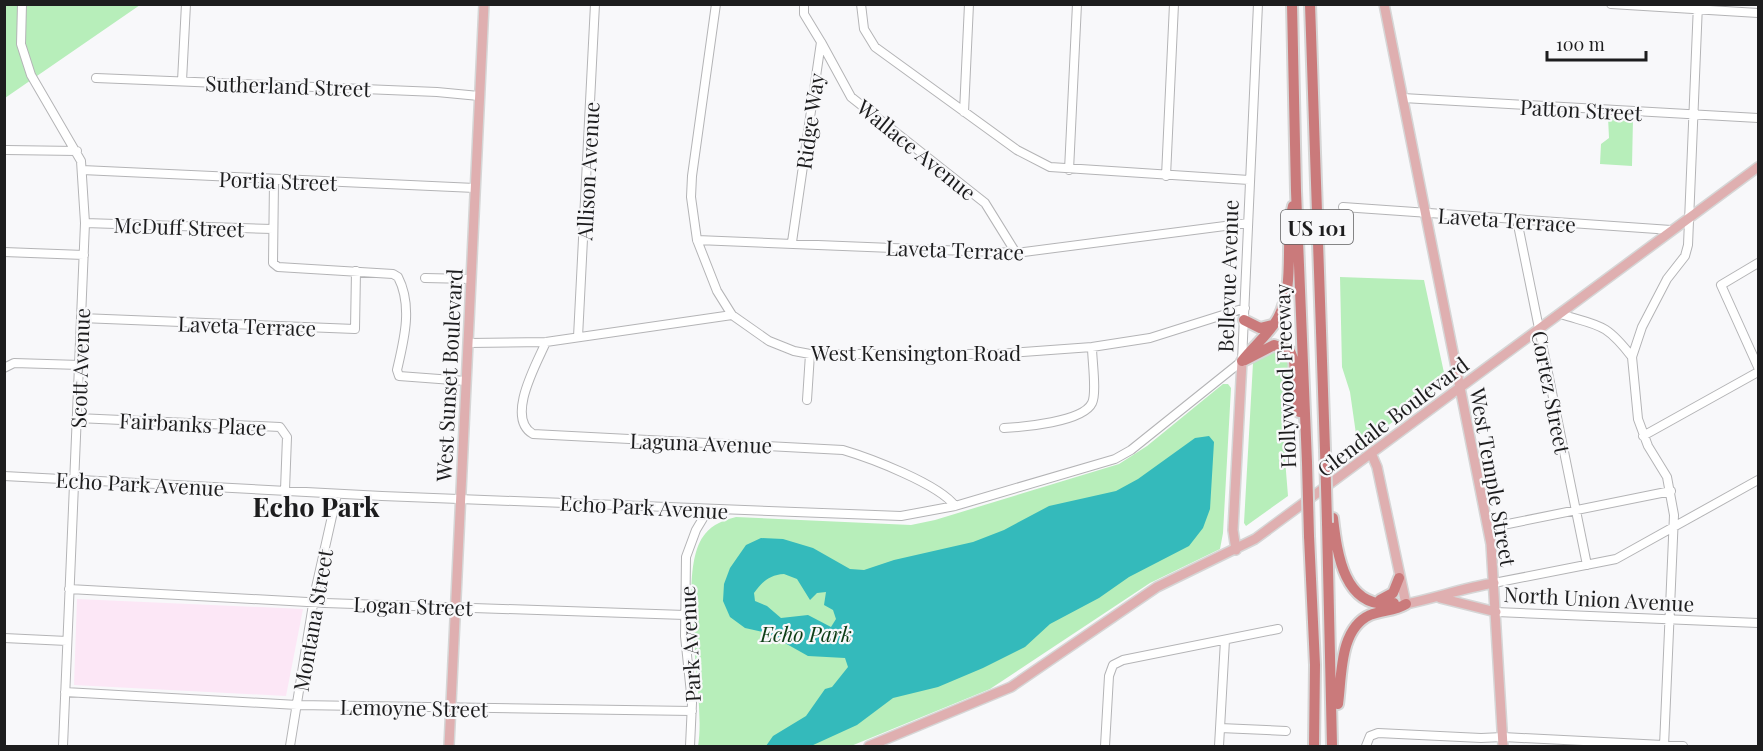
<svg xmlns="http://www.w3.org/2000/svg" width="1763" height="751" font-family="'Playfair Display',serif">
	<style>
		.education { fill: #fce7f6 }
		.green { fill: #b7eeba }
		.water { fill: #34babb; fill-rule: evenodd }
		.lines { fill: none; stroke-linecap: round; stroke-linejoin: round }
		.minor-casing { stroke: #b4b4b6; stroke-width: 10 }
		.major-casing { stroke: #d6d6d6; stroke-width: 12 }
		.highway-casing { stroke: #d6d6d6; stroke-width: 14 }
		.minor { stroke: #fff; stroke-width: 8 }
		.major { stroke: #dfafb0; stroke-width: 9 }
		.highway { stroke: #ca7a7b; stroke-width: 10 }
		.highway-bridge-casing { stroke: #d6d6d6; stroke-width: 14; stroke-linecap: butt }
		.highway-bridge { stroke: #ca7a7b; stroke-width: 10 }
		.labels { text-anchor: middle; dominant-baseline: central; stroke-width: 4.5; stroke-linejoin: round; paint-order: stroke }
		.shield { fill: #f8f8fa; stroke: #5f5f60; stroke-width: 1.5 }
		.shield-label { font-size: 20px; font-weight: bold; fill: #1d1d1e }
		.street-label { font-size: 21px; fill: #1d1d1e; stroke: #f8f8fa }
		.park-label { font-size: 21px; font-style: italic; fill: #0c3d15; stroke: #f8f8fa }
		.district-label { font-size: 27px; font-weight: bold; fill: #1d1d1e; stroke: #f8f8fa }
	</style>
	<rect width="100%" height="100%" fill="#f8f8fa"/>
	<path class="education" d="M77,599L303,609L286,696L74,685Z"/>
	<path class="green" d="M4,5H140L5,98Z
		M1608,117L1633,118L1632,166L1600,164L1601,144L1609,138Z
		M1340,277L1424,280L1446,382L1358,448L1350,392L1342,367Z
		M1273,351L1280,353L1288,363L1285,459L1288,496L1246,526L1244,523L1253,363Z
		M1223,384H1228L1231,388L1223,533L1220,549L1150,583L990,689L851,746H698C707,695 674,571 705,534C713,524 724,520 736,517L911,525L935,520L1119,464L1147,446Z"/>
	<path class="water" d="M1209,436L1214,442L1210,509L1203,528L1189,546L1129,577L1099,598L1050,624L1025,647L983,668L938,687L893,698L857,725L811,746H766L773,736L806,716L825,689L832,687L848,667L845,658L808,656L767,633L745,628L730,617L723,601L724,584L730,568L746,545L761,538L783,539L813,548L850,569L864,570L894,560L973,542L1004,530L1049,506L1116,491L1138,479L1195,438ZM784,574L797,579L810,600L817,593L826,592L824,605L833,610L836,619L831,627L808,615L781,618L767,606L755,601L754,593C762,582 769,575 784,574Z"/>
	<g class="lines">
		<defs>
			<path id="minor" d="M22,4L21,44L31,75L81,161L85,223L63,746
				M716,4L692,176L691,197L697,240L717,291L732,315L769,341L794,351L810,354H997L1092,347L1150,338L1245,308
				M861,4L864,29L875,47L1017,150L1050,167L1249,180
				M1611,4L1758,13
				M821,42L851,97L985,203L1016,253
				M96,78L437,92L479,96
				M182,81L186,4
				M1403,98L1758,118
				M964,112L969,4
				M6,150L77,151
				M82,170L475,188
				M1069,170L1077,4
				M1166,176L1174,4
				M274,181L273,263L278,267L393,274L398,277C413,306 404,340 397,370L399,376L466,381
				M1343,207L1671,230
				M1517,220L1587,565
				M85,223L273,229
				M697,240L1016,253L1248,223
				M792,242L821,42L804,14V4
				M4,252L84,255
				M1758,263L1721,285L1758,367
				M425,278L470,279
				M1560,314C1599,326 1605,322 1632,357
				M81,318L355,329L356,271
				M578,337L595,4
				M546,342C537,363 505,418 533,434L843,450C870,458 939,484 955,506
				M468,343L546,342L732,315
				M4,368L14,363L80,365
				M807,400L810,354
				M77,418L280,427L287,437L285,490
				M1004,428C1023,427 1083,422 1092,403C1097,393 1092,360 1092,347
				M1643,436L1758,372
				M4,476L382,496L901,516L955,506L1115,459L1131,450L1242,361L1258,4
				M1488,528L1671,491
				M1494,583L1616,559L1758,480
				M69,589L325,603L685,615
				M1496,612L1758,623
				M4,638L67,641
				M65,692L297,705L692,711
				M1220,728L1286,731
				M290,746L315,592L337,494
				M690,746L692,703L685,636L686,557L696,530L708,510
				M1105,746L1109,676L1113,665L1123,660L1278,629
				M1219,746L1225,640
				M1366,746L1370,736L1378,733L1481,738L1503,737L1683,746
				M1664,746L1674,515L1667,477L1648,446L1638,419L1632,357L1642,327L1667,279L1685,256L1688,245L1698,4"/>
			<path id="major" d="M1384,4L1491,544L1503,746
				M1371,453L1377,467L1406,604C1436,598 1463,588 1494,583
				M1236,550L1233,530L1242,361
				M1440,598L1496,612
				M449,746L484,4
				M869,746L1011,687L1157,587L1255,539L1758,167"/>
			<path id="highway" d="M1292,4L1296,191L1307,463
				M1310,4L1325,450
				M1244,320L1260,328L1272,325
				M1245,360L1274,345L1290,351L1294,361L1299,412
				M1242,361C1253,347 1269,334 1278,318C1296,284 1284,243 1293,206
				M1333,518C1337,553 1344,611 1394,603
				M1327,523L1332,746
				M1309,536L1315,665L1314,746
				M1380,600L1393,593L1399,578
				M1338,704C1342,676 1339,629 1370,615C1382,610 1395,611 1406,604"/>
		</defs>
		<use href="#minor" class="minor-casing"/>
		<use href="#major" class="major-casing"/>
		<use href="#highway" class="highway-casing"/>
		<use href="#minor" class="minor"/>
		<use href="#major" class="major"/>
		<use href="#highway" class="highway"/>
		<defs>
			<path id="highway-bridge" d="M1325,450L1327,523
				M1307,463L1309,536"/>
		</defs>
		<use href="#highway-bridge" class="highway-bridge-casing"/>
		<use href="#highway-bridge" class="highway-bridge"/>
	</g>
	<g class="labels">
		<rect class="shield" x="1281" y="210" width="72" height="34" rx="4.5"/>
		<g class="shield-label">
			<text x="1317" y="227">US 101</text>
		</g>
		<g class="street-label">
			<text transform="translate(288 85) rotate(2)">Sutherland Street</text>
			<text transform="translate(1581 109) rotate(3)">Patton Street</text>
			<text transform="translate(809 121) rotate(-82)">Ridge Way</text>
			<text transform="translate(917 149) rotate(39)">Wallace Avenue</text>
			<text transform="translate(587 171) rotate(-87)">Allison Avenue</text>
			<text transform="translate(278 180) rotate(2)">Portia Street</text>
			<text transform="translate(1507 219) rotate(4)">Laveta Terrace</text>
			<text transform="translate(179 226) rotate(2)">McDuff Street</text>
			<text transform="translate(955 249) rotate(2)">Laveta Terrace</text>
			<text transform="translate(1227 276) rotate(-88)">Bellevue Avenue</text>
			<text transform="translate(247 325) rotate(2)">Laveta Terrace</text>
			<text x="916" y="352">West Kensington Road</text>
			<text transform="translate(79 368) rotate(-88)">Scott Avenue</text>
			<text transform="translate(448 375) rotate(-87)">West Sunset Boulevard</text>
			<text transform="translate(1284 376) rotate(-92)">Hollywood Freeway</text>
			<text transform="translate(1552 392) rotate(79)">Cortez Street</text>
			<text transform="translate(1392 416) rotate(-37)">Glendale Boulevard</text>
			<text transform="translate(193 423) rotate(3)">Fairbanks Place</text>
			<text transform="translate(701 442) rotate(2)">Laguna Avenue</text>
			<text transform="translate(1494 477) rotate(80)">West Temple Street</text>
			<text transform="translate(140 483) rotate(3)">Echo Park Avenue</text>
			<text transform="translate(644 506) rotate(3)">Echo Park Avenue</text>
			<text transform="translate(1599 598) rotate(3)">North Union Avenue</text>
			<text transform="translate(413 605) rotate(2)">Logan Street</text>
			<text transform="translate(312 620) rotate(-80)">Montana Street</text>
			<text transform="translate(689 644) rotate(-93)">Park Avenue</text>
			<text transform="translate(414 707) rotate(1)">Lemoyne Street</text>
		</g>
		<g class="park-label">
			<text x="806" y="633">Echo Park</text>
		</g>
		<g class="district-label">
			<text x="316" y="506">Echo Park</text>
		</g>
	</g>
	<rect width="1763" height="751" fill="none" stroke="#1d1d1e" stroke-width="12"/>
	<path d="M1547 51v9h99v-9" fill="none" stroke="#1d1d1e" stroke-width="3"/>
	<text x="1556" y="51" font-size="18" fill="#1d1d1e" stroke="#f8f8fa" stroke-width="4.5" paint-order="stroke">100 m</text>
</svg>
